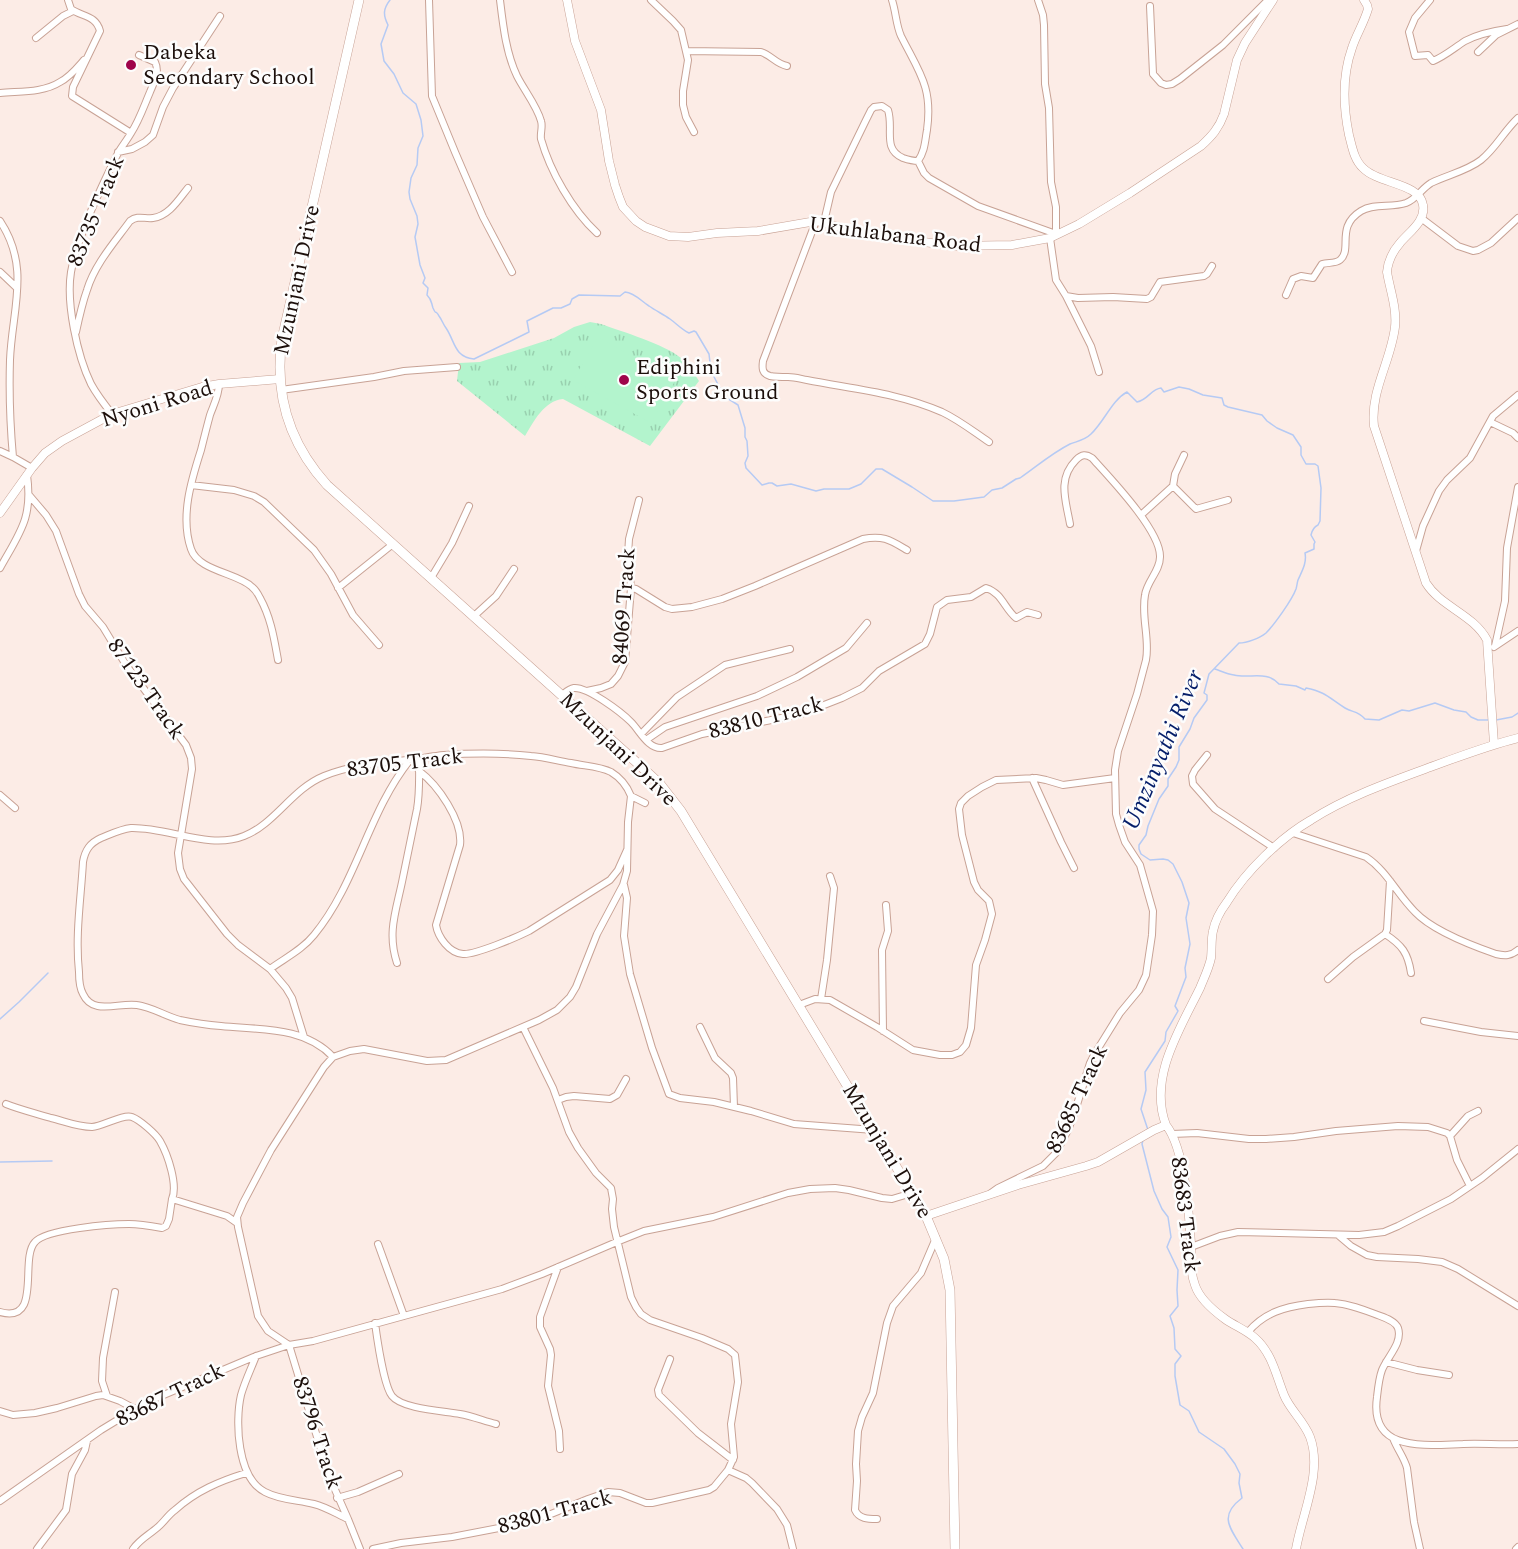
<svg xmlns="http://www.w3.org/2000/svg" width="1518" height="1549" font-family="Spectral,serif">
	<style>
		.park { fill: url(#park-tufts) }
		.pitch { fill: #b3f4cd }
		.lines { fill: none; stroke-linecap: round; stroke-linejoin: round }
		.stream { stroke: #b5caf4; stroke-width: 1.5 }
		.minor-casing { stroke: #c8a295; stroke-width: 8 }
		.tertiary-casing { stroke: #c8a295; stroke-width: 9 }
		.secondary-casing { stroke: #c8a295; stroke-width: 10 }
		.minor { stroke: #fff; stroke-width: 6 }
		.tertiary { stroke: #fff; stroke-width: 8 }
		.secondary { stroke: #fff; stroke-width: 9 }
		.poi-dot { fill: #9f044b; stroke: #fdfdfd; stroke-width: 2 }
		.labels { text-anchor: middle; dominant-baseline: central; stroke-width: 5; stroke-linejoin: round; paint-order: stroke }
		.poi-label { font-size: 22px; fill: #1c0f0b; stroke: #fdfdfd; text-anchor: start }
		.street-label { font-size: 22px; fill: #1c0f0b; stroke: #fdfdfd }
		.water-label { font-size: 24px; font-style: italic; fill: #051e6a; stroke: #fdfdfd }
	</style>
	<defs>
		<pattern id="park-tufts" width="24" height="20" patternUnits="userSpaceOnUse" patternTransform="scale(1.5)"><rect width="24" height="20" fill="#b3f4cd"/><path d="M3 7l-1-3M5 7V3M7 7l1-3M15 17l-1-3M17 17v-4M19 17l1-3" fill="none" stroke="#99d0af"/></pattern>
	</defs>
	<rect width="100%" height="100%" fill="#fcece6"/>
	<path class="park" d="M590,322L601,324C623,332 664,344 681,358C688,365 694,373 699,381L650,446L563,399C544,401 534,421 525,436L457,381L459,363L480,362L554,338L574,327Z"/>
	<path class="pitch" d="M598,337L675,381L651,423L573,380Z"/>
	<g class="lines">
		<path class="stream" d="M390,0C383,9 383,15 388,25L381,44L384,61L394,74L403,93L416,104L421,120L423,136L418,148L417,165L411,178L409,192L410,199L417,216L418,224L415,237L420,265L425,278L423,283L428,288L427,295C432,300 431,302 433,308C437,317 434,308 439,316C442,320 443,324 446,328C455,341 454,357 474,359L529,332L527,321L553,308H561L570,304L572,299L579,295L620,296L625,292C635,293 641,301 649,306C656,311 663,314 670,319C677,324 681,329 689,333L694,331L696,332L709,354L711,371L724,396L738,405L745,428V437L747,441L748,456L745,463L746,468L762,485L769,483H772L777,486L791,484L816,491L824,489H849L861,484L876,469H882L912,487L933,501H954L984,497L992,490L1002,488L1016,479L1020,478C1036,467 1052,453 1070,444C1078,441 1085,440 1091,434C1104,422 1112,400 1127,392L1137,402C1148,400 1151,389 1161,388L1164,392L1179,387L1189,389L1203,395L1222,398L1224,405L1228,407L1262,415L1267,421L1277,428L1293,435L1301,447V455L1306,464H1315L1318,466L1321,488L1320,521L1318,525C1314,527 1312,530 1311,535L1315,542L1314,544V549L1305,553C1307,563 1302,571 1298,580C1297,583 1297,586 1296,589C1292,600 1274,625 1266,633C1260,638 1247,643 1239,643L1209,674L1204,693L1207,695V700L1194,718L1190,729L1179,747V760L1176,767L1168,779V786L1159,799L1148,826L1146,835L1139,845V849L1141,854L1150,860L1163,859L1168,860L1173,864L1182,882L1189,903L1186,918L1190,944L1185,968L1186,977L1175,1006L1178,1011L1166,1032L1165,1041L1145,1072L1146,1090L1141,1109L1148,1130
			M1215,669C1221,671 1227,674 1234,675C1249,679 1267,670 1279,684L1296,686L1305,690L1306,688C1326,692 1329,698 1345,708C1353,713 1357,710 1365,719L1379,720L1402,710L1409,711L1435,703L1454,710L1466,712L1471,717L1478,720H1489
			M1496,720L1512,717L1518,713
			M0,1019L19,1002L48,973
			M1143,1140L1142,1144L1154,1191L1162,1209L1168,1217L1171,1237L1167,1247L1178,1270L1177,1290L1178,1306L1170,1316L1174,1328L1175,1349L1181,1356L1175,1364V1376L1180,1405L1189,1411L1199,1432L1224,1449L1235,1464L1240,1474L1239,1483L1242,1498C1218,1516 1230,1528 1243,1549
			M0,1162L52,1161"/>
		<defs>
			<path id="minor" d="M68,0L71,9C82,17 96,15 100,31L73,87L72,96L131,133
				M429,0L432,96L455,152L483,217L512,272
				M500,0C503,25 506,53 517,76C524,90 537,106 541,121C543,127 540,133 541,139C550,171 572,210 597,233
				M651,0L673,21L681,30L688,60L683,91V105L686,117L694,132
				M1430,0L1415,18L1409,32L1415,56L1428,55L1433,61C1445,56 1454,48 1465,41C1478,34 1493,31 1507,29
				M1150,6L1153,74L1161,83L1166,85L1172,84L1180,79L1223,45L1268,0
				M36,38L63,16L73,11
				M686,51L761,52C771,55 776,64 787,66
				M1478,52L1496,35L1518,24
				M0,93C19,91 43,93 60,82C70,77 77,68 84,60
				M118,152L132,149L145,142L153,135L163,107L173,88L220,16
				M918,161L924,173L929,178L978,206L1056,234V207L1051,182L1049,108L1045,84L1044,25L1043,15L1038,0
				M1421,218L1458,246L1473,251L1478,250L1491,243L1518,218
				M0,221C31,268 12,309 10,360C9,392 10,424 13,457L32,468
				M816,221L763,361C762,368 762,374 770,376C776,377 782,377 788,377C795,377 801,379 807,380C853,389 899,393 942,412C959,420 974,432 989,442
				M824,222L831,192L866,120L871,110L874,107L882,106L888,110C894,129 882,149 903,158C909,160 912,161 918,161C925,151 925,141 927,130C933,87 919,72 901,36C896,25 896,12 892,0
				M1050,238L1056,280L1066,296L1078,298L1113,297L1147,299L1151,297L1160,282L1204,276L1207,274L1212,266
				M0,272L17,288
				M1286,295L1293,279L1301,276L1313,278L1322,264C1328,262 1335,264 1340,260C1353,249 1335,227 1361,211C1374,203 1391,208 1406,203C1417,199 1421,189 1431,183C1447,175 1467,171 1481,160C1496,148 1504,131 1518,118
				M1066,296L1091,346L1099,372
				M76,332C79,318 82,304 87,290C95,264 114,243 130,221C138,215 144,219 153,218C169,216 179,199 188,188
				M219,384C219,395 214,404 210,415C207,426 204,438 201,450C191,481 180,517 191,549C198,571 238,573 252,587C256,590 258,594 260,598C271,618 274,638 278,660
				M281,390L374,377L404,371L457,367
				M112,414C104,404 97,395 91,384C77,355 66,303 71,272C77,237 102,185 118,153C122,146 127,140 131,133C139,121 144,106 150,92C154,82 160,72 155,62L139,55
				M1490,422L1513,433L1518,438
				M0,451L13,457
				M191,485L234,490L254,496L264,502L314,550L331,574L353,615L379,645
				M1173,486L1196,509L1228,500
				M29,495L46,515L56,531L79,594L85,606L103,627L126,665L186,745L191,758L192,769L178,853L180,869L184,879L227,934L238,945L270,969C285,958 302,950 314,935C357,883 368,812 410,760
				M1141,515L1173,486L1175,474L1184,455
				M1416,551L1423,526L1439,491L1447,480L1470,458L1493,416L1518,395
				M0,568C20,532 33,518 27,475
				M431,578L452,543L469,506
				M338,588L393,544
				M631,588L636,589L665,607L672,609L692,607L722,599L755,586L863,539C883,535 890,540 907,550
				M474,616L496,596L514,569
				M1495,646L1505,601L1507,548L1518,487
				M1494,647L1518,631
				M587,691L601,688L611,684L618,676L625,662L631,588L628,555L629,539L639,500
				M562,695C566,692 569,689 574,688C588,687 621,712 631,722C640,731 648,749 662,748L702,734L801,714L842,698L862,688L879,671L925,644L930,634L937,607L947,600L971,597L986,588C1002,593 1004,608 1016,618L1027,612L1038,615
				M641,734L677,697L725,665L790,649
				M646,740L665,727L757,696L797,677L846,648L867,623
				M1207,755L1195,770L1192,776L1193,784L1215,809L1274,848
				M419,771C438,785 463,821 460,845L436,925C438,937 449,953 463,954C475,955 517,937 529,931L610,880L618,870L627,850
				M1032,778L1061,842L1074,868
				M0,795L15,808
				M1293,833L1366,857C1387,871 1397,894 1415,912C1432,930 1473,946 1496,954C1505,956 1511,956 1518,950
				M624,885L627,898L624,936L630,974L652,1048L669,1094L680,1098L714,1102L751,1111L794,1124L874,1130
				M1385,934C1402,945 1408,953 1411,973
				M397,963C387,933 396,911 402,882C407,858 412,833 417,809C420,792 419,776 419,759
				M270,969L286,988L292,998L304,1037
				M1328,979L1353,957L1385,934L1387,930L1390,881
				M821,999L827,960L834,888L830,876
				M799,1005L815,999L830,1000L877,1027L913,1050L940,1055H952L960,1052L966,1045L971,1028L976,965L985,940L992,914L989,901L978,890L974,882L962,835L959,809L961,803L968,796L982,787L996,780L1036,778L1046,780L1063,785L1115,778
				M1424,1021L1481,1032L1518,1036
				M523,1027L553,1088L569,1132L578,1148L596,1173L611,1188L613,1199L612,1209L614,1227L631,1297L636,1307L641,1314L650,1320L702,1338L728,1349L735,1355L738,1382L731,1424L734,1457L728,1470
				M700,1027L715,1058L731,1073L733,1078L734,1107
				M883,1031L882,950L888,931L886,905
				M333,1057C304,1026 259,1030 221,1026C207,1025 194,1023 180,1020C165,1016 152,1007 137,1005C119,1002 93,1016 83,994C79,987 79,979 79,972C75,935 81,898 83,862C85,850 90,843 101,838C111,834 121,829 131,828C168,827 209,850 244,836C275,824 292,789 324,776C351,765 379,763 408,760C420,759 432,756 444,755C473,753 503,753 531,756C545,757 558,761 571,763C584,766 599,766 611,772C621,778 627,786 631,796L645,803
				M558,1100L566,1097L574,1096L610,1099L617,1095L626,1079
				M6,1104C21,1110 35,1113 51,1118C64,1121 77,1127 92,1127C103,1126 123,1114 132,1117C140,1120 156,1134 160,1141C168,1155 178,1185 172,1199
				M1172,1134L1197,1133L1249,1139H1266L1294,1137L1336,1131L1398,1126L1428,1127L1447,1133L1450,1136L1457,1160L1470,1186
				M1450,1136L1468,1116L1478,1111
				M991,1193L998,1188L1043,1166L1056,1153L1068,1130L1075,1111L1090,1063L1094,1055L1120,1013L1139,990L1146,975L1152,935L1153,911L1140,865L1125,842L1119,825L1116,814L1115,770L1118,751L1137,694L1146,660C1150,639 1141,617 1145,595C1147,581 1160,571 1160,557C1161,531 1110,478 1092,458C1086,454 1082,454 1076,460C1057,479 1066,501 1070,524
				M1338,1235L1351,1246L1367,1255L1377,1257L1418,1259L1442,1262L1458,1269L1518,1306
				M378,1244L404,1316
				M1191,1247L1220,1236L1238,1232L1359,1235L1384,1232L1398,1226L1451,1199L1482,1178L1518,1149
				M558,1267L540,1317V1327L550,1349L551,1355L548,1386L559,1431L560,1449
				M0,1312C43,1324 19,1259 35,1242C46,1229 111,1224 129,1224C140,1224 151,1226 162,1228L166,1226L169,1219L172,1199L227,1216L237,1223
				M375,1323C377,1338 384,1386 392,1396C402,1409 444,1411 460,1414C472,1416 484,1421 496,1424
				M1248,1332C1264,1313 1284,1307 1308,1304C1317,1303 1326,1302 1335,1303C1349,1304 1362,1309 1375,1314C1382,1317 1395,1320 1398,1328C1403,1343 1387,1357 1382,1370C1379,1378 1378,1388 1377,1397C1369,1453 1426,1445 1463,1444C1481,1443 1500,1445 1518,1444
				M289,1345L268,1331L258,1316L238,1227L237,1217L243,1203L271,1150L324,1067L333,1057L350,1051L364,1049L427,1061L446,1060L539,1020L557,1010L570,997L576,987L597,934L623,885L627,871L628,822L631,796
				M289,1345L329,1476L348,1519
				M256,1356C251,1369 245,1381 241,1395C235,1421 237,1478 265,1492C280,1500 298,1500 314,1504C326,1507 337,1514 348,1519L360,1549
				M670,1359L658,1390L659,1395L698,1433L733,1460
				M1386,1362L1417,1370L1449,1375
				M107,1396L102,1381L103,1358L115,1292
				M0,1411L13,1415L35,1413L57,1408L96,1396L103,1395L120,1401L135,1409
				M1393,1438C1397,1449 1404,1457 1407,1468L1414,1522L1420,1549
				M337,1498L358,1492L399,1474
				M0,1501L101,1430L147,1402L256,1356L289,1345L313,1341L502,1289L542,1274L619,1241L644,1231L713,1217L788,1193L810,1189L835,1188L849,1190L882,1198L892,1199L912,1193
				M877,1519C868,1519 859,1519 855,1510L857,1481L856,1464L858,1431L862,1417L873,1393L887,1323L893,1306L921,1273L936,1238
				M37,1549L66,1510L72,1474L85,1450L87,1441
				M133,1549C140,1539 149,1535 158,1527C164,1522 168,1515 175,1510C196,1491 220,1481 246,1473
				M373,1549L401,1543L452,1537L504,1527L551,1514L588,1499L608,1492L620,1493L646,1503H652L709,1490L714,1487L728,1470L746,1478L752,1483L777,1509L787,1525L793,1549
				M1516,1549L1518,1547"/>
			<path id="tertiary" d="M567,0L575,41L601,110L609,161L615,185L619,197L623,207L636,221L645,227L669,236L688,237L717,233L758,231L816,221L866,234L953,246L1012,245L1050,238L1079,224L1130,193L1201,146C1212,136 1219,128 1224,114L1237,60L1245,43L1273,0
				M1364,0L1367,5L1368,9C1364,23 1356,35 1352,48C1342,76 1343,106 1349,135C1352,146 1354,160 1363,168C1378,184 1420,183 1423,205C1426,221 1409,232 1400,243C1393,251 1388,261 1387,272C1390,290 1397,308 1395,327C1391,361 1370,391 1374,426L1426,583C1441,607 1473,614 1487,640L1494,744
				M0,513L32,468L45,453L62,441L112,414L202,387L219,384L280,379
				M1166,1125C1185,1149 1189,1213 1191,1244C1191,1258 1190,1272 1195,1285C1199,1298 1214,1311 1225,1319C1235,1326 1246,1330 1255,1338C1272,1353 1276,1375 1284,1395C1290,1410 1304,1421 1310,1437C1323,1472 1302,1514 1296,1549
				M926,1216L1018,1185L1086,1166L1098,1162L1154,1130L1166,1125C1148,1078 1180,1029 1200,988C1204,978 1209,968 1211,958C1212,949 1211,939 1213,931C1215,921 1221,910 1227,902C1246,871 1280,838 1311,820C1348,796 1395,780 1436,765C1463,755 1490,745 1518,738"/>
			<path id="secondary" d="M359,0L282,339C274,395 289,443 327,485L635,761L660,784L681,811L926,1216L944,1259L950,1290L955,1549"/>
		</defs>
		<use href="#minor" class="minor-casing"/>
		<use href="#tertiary" class="tertiary-casing"/>
		<use href="#secondary" class="secondary-casing"/>
		<use href="#minor" class="minor"/>
		<use href="#tertiary" class="tertiary"/>
		<use href="#secondary" class="secondary"/>
	</g>
	<g class="poi-dot">
		<circle cx="131" cy="65" r="6"/>
		<circle cx="624" cy="380" r="6"/>
	</g>
	<g class="labels">
		<g class="poi-label">
			<text x="143" y="52">Dabeka<tspan x="143" dy="25">Secondary School</tspan></text>
			<text x="636" y="367">Ediphini<tspan x="636" dy="25">Sports Ground</tspan></text>
		</g>
		<g class="street-label">
			<text transform="translate(96 211) rotate(-68)">83735 Track</text>
			<text transform="translate(895 235) rotate(7)">Ukuhlabana Road</text>
			<text transform="translate(297 280) rotate(-78)">Mzunjani Drive</text>
			<text transform="translate(157 404) rotate(-17)">Nyoni Road</text>
			<text transform="translate(624 606) rotate(-86)">84069 Track</text>
			<text transform="translate(146 689) rotate(55)">87123 Track</text>
			<text transform="translate(766 718) rotate(-14)">83810 Track</text>
			<text transform="translate(618 749) rotate(44)">Mzunjani Drive</text>
			<text transform="translate(405 763) rotate(-7)">83705 Track</text>
			<text transform="translate(1077 1099) rotate(-65)">83685 Track</text>
			<text transform="translate(887 1151) rotate(59)">Mzunjani Drive</text>
			<text transform="translate(1185 1215) rotate(83)">83683 Track</text>
			<text transform="translate(170 1395) rotate(-26)">83687 Track</text>
			<text transform="translate(317 1433) rotate(72)">83796 Track</text>
			<text transform="translate(555 1512) rotate(-15)">83801 Track</text>
		</g>
		<g class="water-label">
			<text transform="translate(1163 750) rotate(-67)">Umzinyathi River</text>
		</g>
	</g>
</svg>
